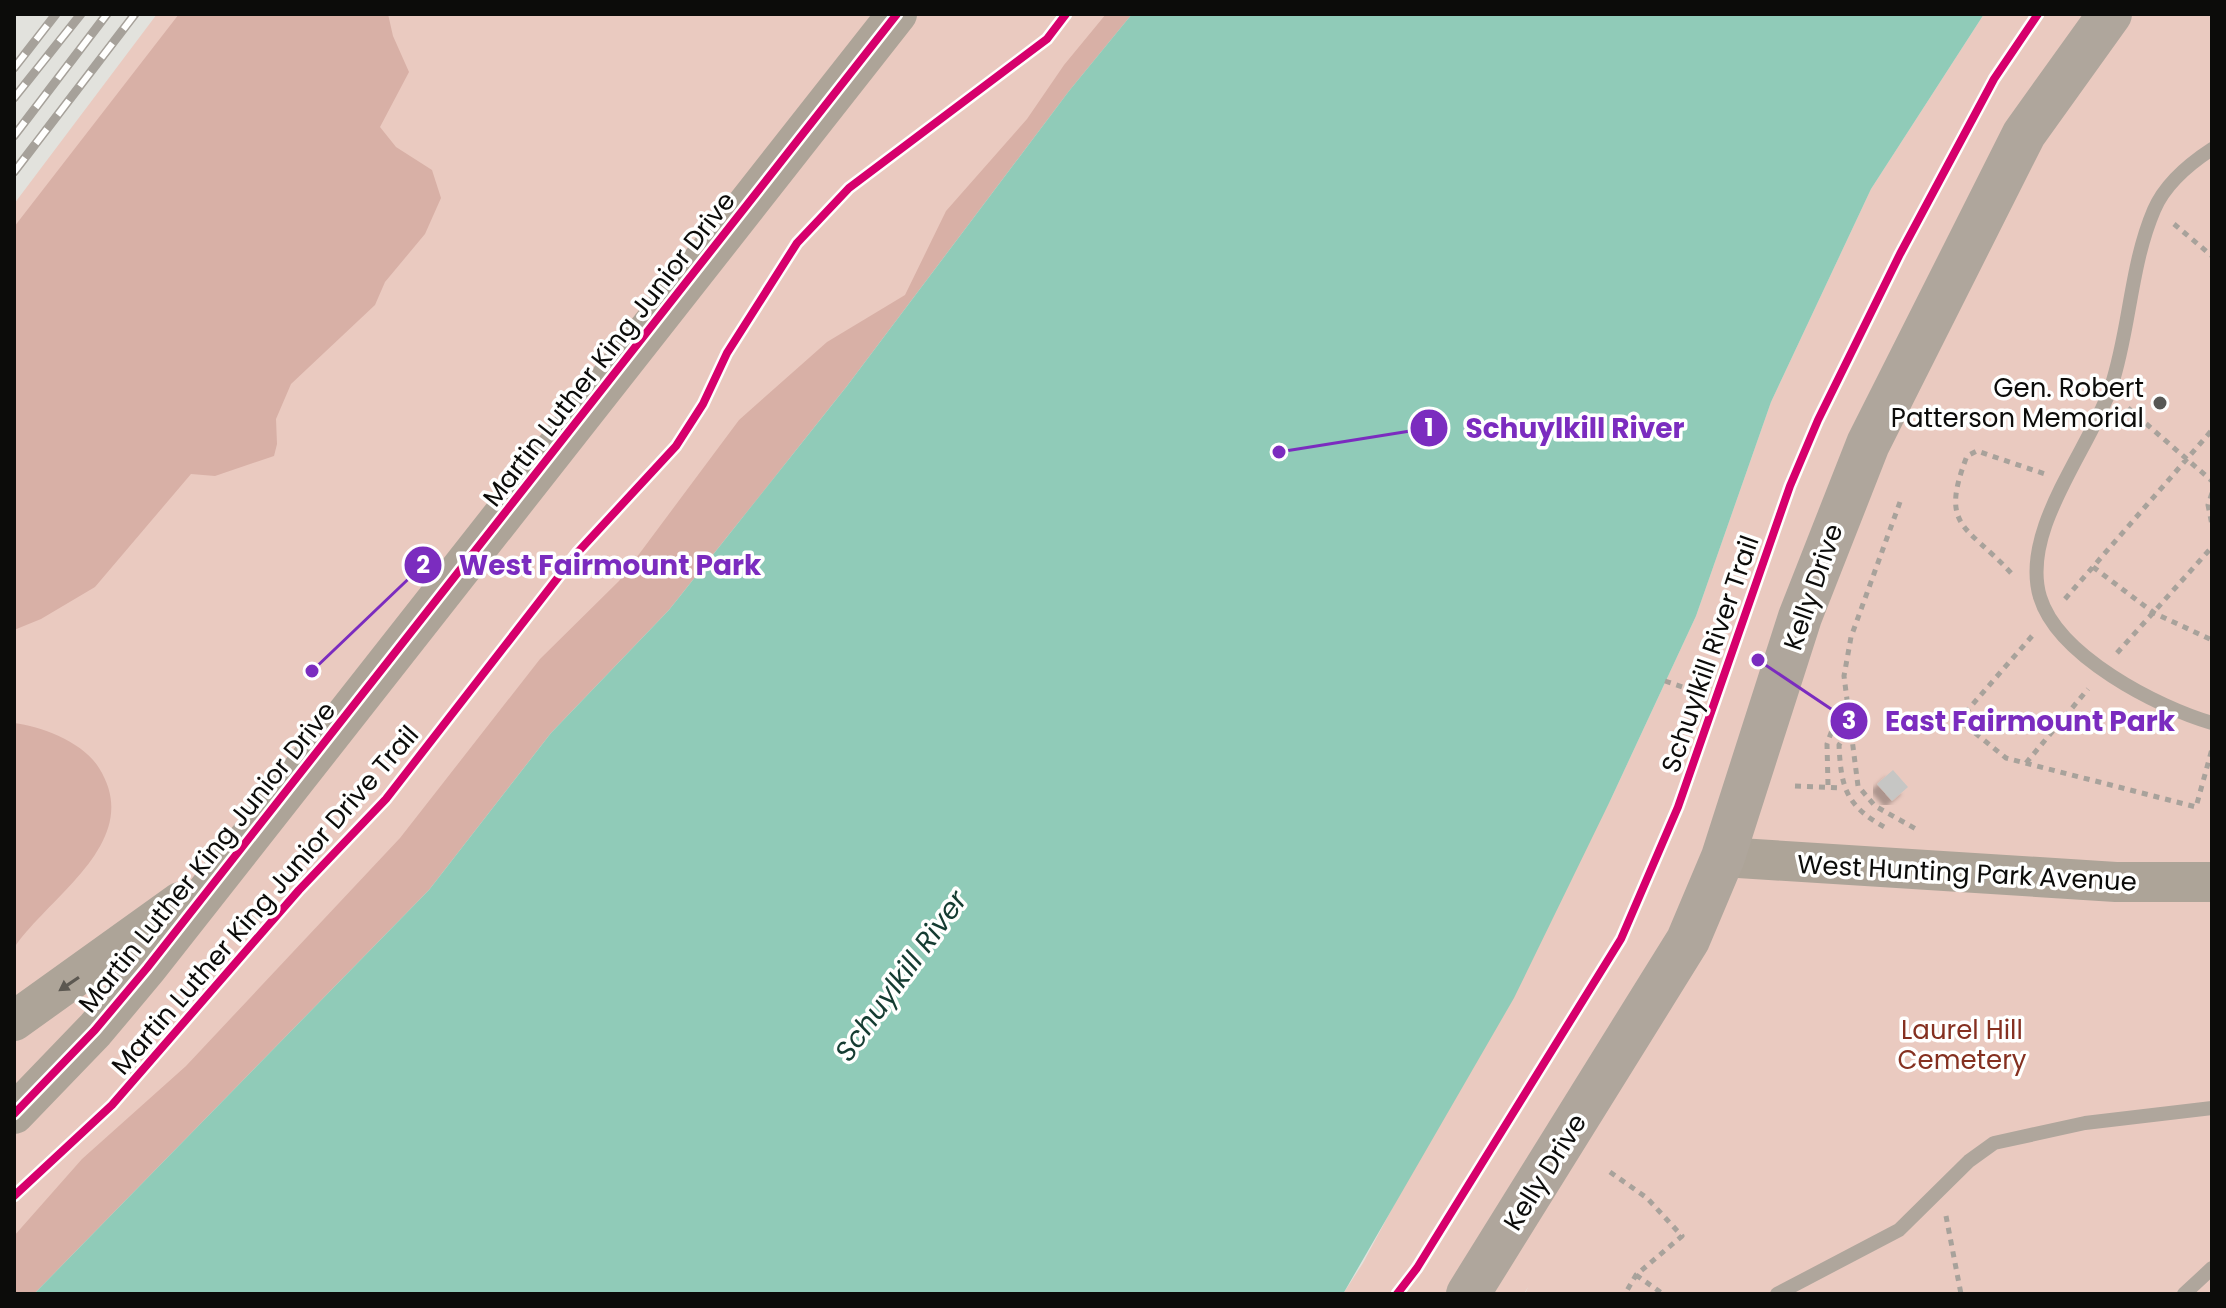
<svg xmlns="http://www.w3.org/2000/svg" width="2226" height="1308" font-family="Poppins,sans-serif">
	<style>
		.green { fill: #eacac0 }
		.forest { fill: #d8b0a6 }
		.water { fill: #90cbb8 }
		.building { fill: #c6c6c4; filter: url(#shadow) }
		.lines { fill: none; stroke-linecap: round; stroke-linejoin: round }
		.path { stroke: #a8a29b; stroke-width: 5; stroke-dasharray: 6 6; stroke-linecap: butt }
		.lane { stroke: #afa69c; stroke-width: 14 }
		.secondary { stroke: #ada498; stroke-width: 40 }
		.primary { stroke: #afa69c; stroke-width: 44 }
		.rail-casing { stroke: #a6a19a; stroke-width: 9 }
		.rail { stroke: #fffffe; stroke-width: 6; stroke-dasharray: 18; stroke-linecap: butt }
		.cycleway-casing { stroke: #fffffe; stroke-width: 13 }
		.cycleway { stroke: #d6006c; stroke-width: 8 }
		.oneway { fill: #5c5851 }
		.poi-dot { fill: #575754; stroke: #fffffe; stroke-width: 3 }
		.labels { text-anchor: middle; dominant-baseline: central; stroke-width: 7; stroke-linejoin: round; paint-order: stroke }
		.street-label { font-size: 26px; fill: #0c0c0a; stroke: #fffffe }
		.poi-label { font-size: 26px; fill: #0c0c0a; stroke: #fffffe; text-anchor: end }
		.park-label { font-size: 26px; fill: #853020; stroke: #fffffe }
		.water-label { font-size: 28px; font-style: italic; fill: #143b31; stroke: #fffffe }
		.leader { fill: none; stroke: #7b2cbf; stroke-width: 3 }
		.callout-dot { fill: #7b2cbf; stroke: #fffffe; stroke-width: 3 }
		.mark-label { font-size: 24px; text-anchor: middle; font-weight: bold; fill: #fff }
		.callout-label { font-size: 28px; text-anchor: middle; font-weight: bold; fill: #7b2cbf; stroke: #fffffe; stroke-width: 7; stroke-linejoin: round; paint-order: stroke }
	</style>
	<defs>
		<filter id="shadow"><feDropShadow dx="-7" dy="7" stdDeviation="2" flood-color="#0004"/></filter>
	</defs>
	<rect width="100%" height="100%" fill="#e2e2dd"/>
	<path class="green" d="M157,14H1132L1069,91L752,507L128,1195L34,1294H14V204Z
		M1984,14H2212V1294H1525L1528,1287L1524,1294H1343L1363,1263L1610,801L1696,616L1771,402L1871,189Z"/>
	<path class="forest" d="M179,14H388L393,36L409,72L380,127L396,147L432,170L441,198L425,234L385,282L375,305L291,384L276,419L277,444L274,456L215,476L191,474L95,587L41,619L14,630V227Z
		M1106,14H1132L1069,91L847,386L669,610L551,733L429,890L34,1294H14V1236L82,1159L186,1066L400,838L540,659L619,581L739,420L827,342L905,295L946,211L1027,119L1064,65Z
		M14,723C42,726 84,743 99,768C145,841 50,895 14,948Z"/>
	<path class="water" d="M1132,14H1984L1871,189L1771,402L1696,616L1610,801L1514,998L1343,1294H34L429,890L551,733L669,610L847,386L1069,91Z"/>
	<path class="building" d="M1893,770L1908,787L1892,801L1877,784Z"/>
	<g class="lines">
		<path class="path" d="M2174,224L2212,256
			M2128,408L2212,481
			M2212,493L2208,505L2212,525
			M1900,502L1851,637L1844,676L1858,786L1875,806L1916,829
			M2093,567L2154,613L2212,640
			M2011,573C1966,524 1939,528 1967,456L1977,451L2045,474
			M2065,599L2212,430
			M2032,636L1959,720L2006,758L2196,807L2212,749
			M2117,653L2212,547
			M1665,681L1715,698
			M1850,738L1843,739L1839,745C1841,788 1846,806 1886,828
			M2026,763L2088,689
			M1828,785L1827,744L1840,708
			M1795,786L1842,788
			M1610,1172L1647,1198L1682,1236L1636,1275L1625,1294
			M1946,1216L1961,1294
			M1636,1275L1663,1294"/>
		<path class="lane" d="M2212,149C2189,164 2165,184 2154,210C2130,266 2130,330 2111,387C2090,449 2020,530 2040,597C2058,656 2157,707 2212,723
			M1777,1294L1899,1230L1969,1161L1994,1143L2085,1123L2212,1108
			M2184,1294L2212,1268"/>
		<path class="secondary" d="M1723,857L2116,882H2212
			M14,1021L180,902
			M14,1114L95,1030L147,968L897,14"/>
		<path class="primary" d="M1468,1294L1688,940L1723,857L1800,617L1868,444L2024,134L2110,14"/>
		<defs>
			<path id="rail" d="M14,68L56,14
				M14,98L81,14
				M14,136L107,14
				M14,172L135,14"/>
		</defs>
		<use href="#rail" class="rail-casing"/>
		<use href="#rail" class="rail"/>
		<defs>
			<path id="cycleway" d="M14,1114L95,1030L147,968L897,14
				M14,1196L112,1105L299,890L386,799L577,553L676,446L703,404L727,353L797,243L849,188L1047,39L1066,14
				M1397,1294L1417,1268L1621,939L1678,807L1790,486L1818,420L1900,254L1994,79L2038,14"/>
		</defs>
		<use href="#cycleway" class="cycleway-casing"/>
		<use href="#cycleway" class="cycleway"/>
	</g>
	<defs><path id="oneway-solid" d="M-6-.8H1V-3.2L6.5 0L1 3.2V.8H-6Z" transform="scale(2)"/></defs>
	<use class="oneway" href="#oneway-solid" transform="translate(69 984) rotate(146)"/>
	<circle class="poi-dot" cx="2160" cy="403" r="8"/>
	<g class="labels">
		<g class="street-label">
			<text transform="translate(609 349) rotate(-52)">Martin Luther King Junior Drive</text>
			<text transform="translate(1813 587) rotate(-71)">Kelly Drive</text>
			<text transform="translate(1710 654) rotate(-71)">Schuylkill River Trail</text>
			<text transform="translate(207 857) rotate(-51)">Martin Luther King Junior Drive</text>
			<text transform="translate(1967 873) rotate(3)">West Hunting Park Avenue</text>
			<text transform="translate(265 900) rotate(-49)">Martin Luther King Junior Drive Trail</text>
			<text transform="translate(1545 1172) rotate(-58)">Kelly Drive</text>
		</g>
		<g class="poi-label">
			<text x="2144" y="388">Gen. Robert<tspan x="2144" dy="30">Patterson Memorial</tspan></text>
		</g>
		<g class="park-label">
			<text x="1962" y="1030">Laurel Hill<tspan x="1962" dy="30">Cemetery</tspan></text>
		</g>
		<g class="water-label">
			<text transform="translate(901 976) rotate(-54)">Schuylkill River</text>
		</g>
	</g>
	<path class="leader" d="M1279 452L1429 428M312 671L423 565M1758 660L1849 721"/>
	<g class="callout-dot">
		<circle cx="1279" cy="452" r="8"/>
		<circle cx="312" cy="671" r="8"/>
		<circle cx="1758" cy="660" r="8"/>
		<circle cx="1429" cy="428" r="20"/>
		<circle cx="423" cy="565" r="20"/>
		<circle cx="1849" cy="721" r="20"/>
	</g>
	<g class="mark-label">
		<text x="1429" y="436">1</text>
		<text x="423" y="573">2</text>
		<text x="1849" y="729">3</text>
	</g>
	<g class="callout-label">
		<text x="1575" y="438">Schuylkill River</text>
		<text x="610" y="575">West Fairmount Park</text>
		<text x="2030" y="731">East Fairmount Park</text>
	</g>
	<rect width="2226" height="1308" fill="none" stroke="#0c0c0a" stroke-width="32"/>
</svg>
